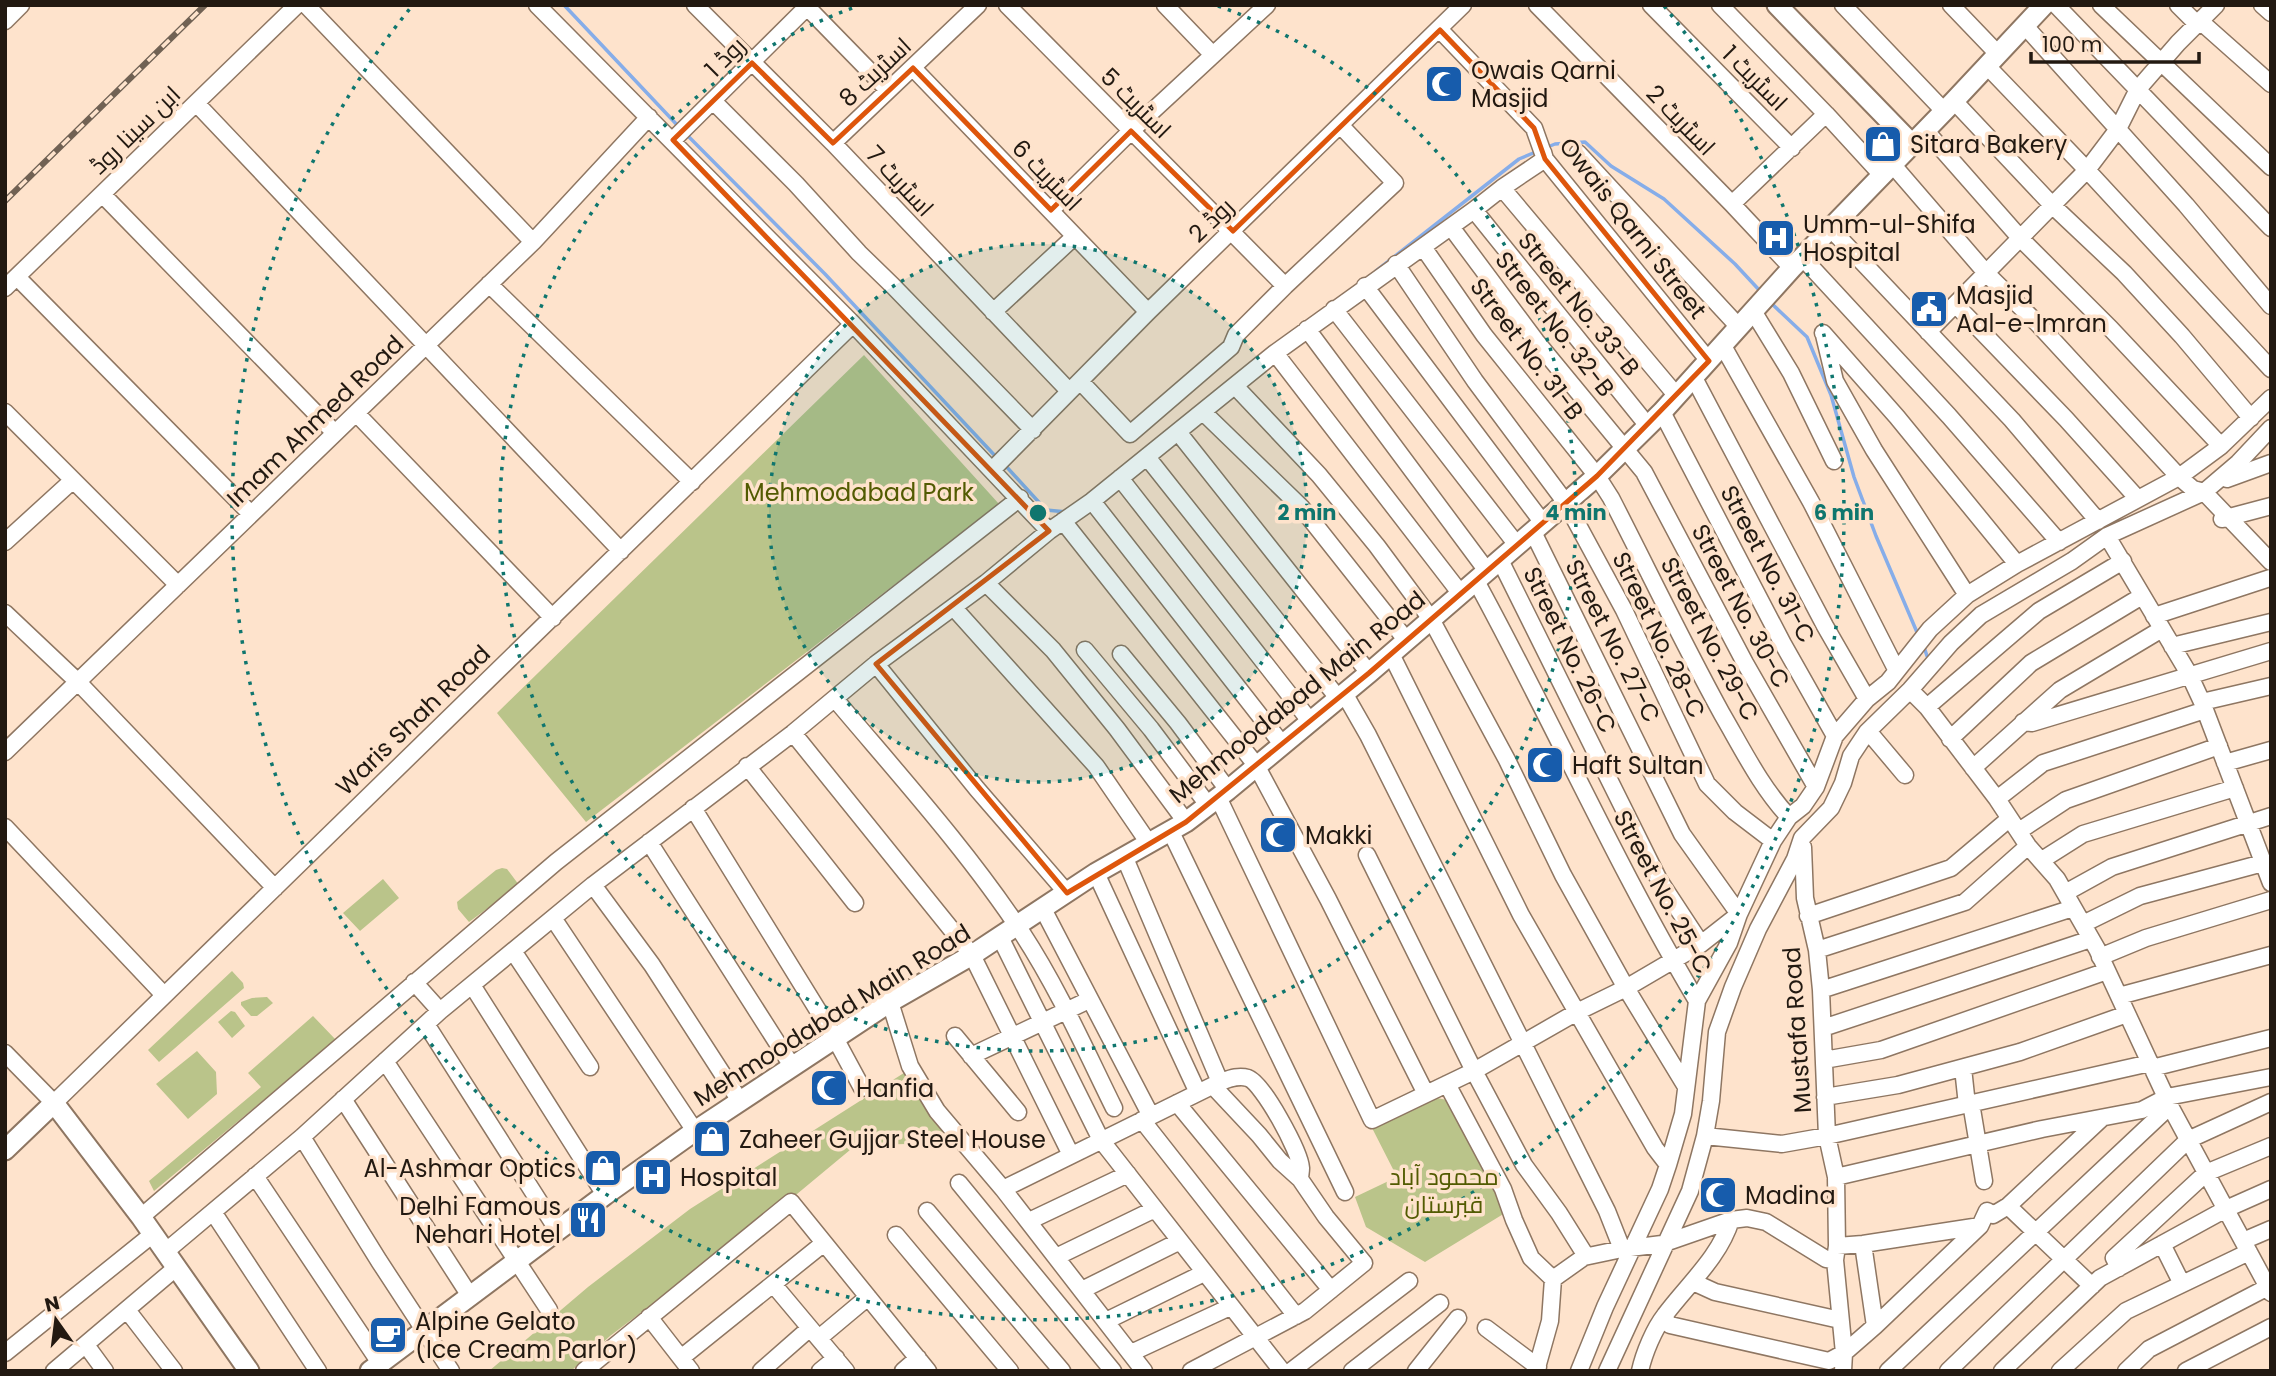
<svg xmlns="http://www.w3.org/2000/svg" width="2276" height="1376" font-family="Poppins,Cairo,sans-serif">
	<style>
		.green { fill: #bac48a }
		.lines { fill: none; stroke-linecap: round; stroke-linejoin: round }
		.stream { stroke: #86ade9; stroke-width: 3.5 }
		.minor-casing { stroke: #8e7662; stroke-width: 19 }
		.major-casing { stroke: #8e7662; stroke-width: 23 }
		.minor { stroke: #fff; stroke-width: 16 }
		.major { stroke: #fff; stroke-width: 19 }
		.rail-casing { stroke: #716254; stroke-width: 6 }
		.rail { stroke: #fee3cc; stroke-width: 3.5; stroke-dasharray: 10; stroke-linecap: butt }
		.marked { fill: none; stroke: #de560c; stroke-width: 5; stroke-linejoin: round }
		.ring { fill: none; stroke: #0f766e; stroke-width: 3.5; stroke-dasharray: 3.5 7 }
		.labels { text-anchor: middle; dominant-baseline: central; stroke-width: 7; stroke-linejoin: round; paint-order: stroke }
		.street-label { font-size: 24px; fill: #221911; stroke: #fee3cc }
		.poi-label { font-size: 24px; fill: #221911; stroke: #fee3cc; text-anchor: start }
		.park-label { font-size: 24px; fill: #525b02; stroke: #fee3cc }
		.centre { fill: #0f766e; stroke: #fee3cc; stroke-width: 3.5 }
		.ring-label { font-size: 21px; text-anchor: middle; font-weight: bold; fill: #0f766e; stroke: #fee3cc; stroke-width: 7; stroke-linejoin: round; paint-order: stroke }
	</style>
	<rect width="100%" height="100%" fill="#fee3cc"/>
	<path class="green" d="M864,355L999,504L586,822L497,713Z
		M502,868L507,869L519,885L469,922L458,909L457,902L496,870Z
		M383,879L399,898L360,931L343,913Z
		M232,971L243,983L244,988L159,1062L148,1050Z
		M252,998L267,997L273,1003L257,1016H251L241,1005V1002Z
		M231,1011L235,1012L245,1026L232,1038L218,1022Z
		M313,1016L336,1040L154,1191L149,1181L261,1087L248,1073Z
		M197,1051L216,1072L217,1094L188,1119L156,1084Z
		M907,1071L959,1143L856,1145L797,1194L610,1336L571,1371H489L588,1287L690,1209Z
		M1427,1096L1447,1100L1497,1182L1505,1213L1425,1262L1366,1227L1355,1197L1397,1177L1370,1124Z"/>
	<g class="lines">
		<path class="stream" d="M564,5L680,128
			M686,134L825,274L998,459
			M1545,148L1555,144L1585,142L1611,166L1664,199L1735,264L1761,292
			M1376,271L1519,159L1538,151
			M1771,303L1807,337L1831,395L1854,477L1876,536L1919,637
			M1004,464L1046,510L1067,512
			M1924,647L1927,656"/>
		<defs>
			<path id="minor" d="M306,5L533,242
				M537,5L853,324L1049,531
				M695,5L833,143L1069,391
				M1007,5L1285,286L1236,335L1231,347L1130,434L1080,381
				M1165,5L1213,55
				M1537,5L1732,204L1792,268
				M1651,5L1792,148
				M1720,5L1826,114L1881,174
				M1843,5L1944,111
				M1951,5L1998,54
				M2056,5L2271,228
				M2101,5L2271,167
				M2178,5L2197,24
				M2262,5L2271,13
				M807,7L888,90
				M5,21L21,5
				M2200,21L2271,84
				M2025,26L2186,205L2271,306
				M1440,30L1534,128L1545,159L1709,361
				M1987,66L2087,170L2271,369
				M913,68L1148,312
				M713,101L796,184L859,253L893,286L1033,430
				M1954,101L2053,206L2124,273L2182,336L2251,418
				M196,103L621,551
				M1925,130L2021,239L2111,329L2221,446
				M673,140L809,5
				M833,143L978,5
				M1578,153L1738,326
				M1892,164L1987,274L2039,325L2179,477L2193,489L2204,492L2271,562
				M1502,188L1676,395
				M102,194L335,433
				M1732,204L1826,114
				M1051,210L1131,131L1267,5
				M1474,210L1648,426
				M1451,227L1536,341L1644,472L1745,663L1816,787
				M1830,228L2012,420L2098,521
				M1423,247L1484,335L1597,476L1611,498C1648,570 1683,643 1722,714C1743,750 1761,787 1789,817
				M1802,257L1949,416L2059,542
				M1396,264L1475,381L1566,503L1624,610L1707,784L1735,812L1773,841
				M17,277L251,514
				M489,284L692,482
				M1285,286L1395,183L1341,126
				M1365,286L1543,523
				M5,288L297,5
				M1956,305L2066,419L2138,499
				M1334,309L1517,545
				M1753,311L1791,373L1834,461
				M993,312L1074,237
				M1307,329L1487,571
				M1928,332L2087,170L2118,129L2138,89L2178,43L2216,5
				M1823,333L1897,417L2017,564
				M1824,335L1835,381L1874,450L1967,595
				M1723,346L1811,502L1896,669
				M1275,353L1461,594
				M1693,376L1825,626L1867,699
				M1235,386L1319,475L1377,546L1431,619L1507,760L1563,875L1626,988L1685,1085
				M5,412L178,585
				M1203,412L1301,507L1407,641
				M1662,412L1783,644L1835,736
				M356,413L553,618
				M1178,432L1369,673
				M1147,457L1338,698
				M993,469L1148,312L1463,5
				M1120,478L1310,721
				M2227,479L2271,463
				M1092,501L1282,744
				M2222,519L2271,506
				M1063,521L1256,765L1328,899L1426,1094
				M1533,532L1682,834L1739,914
				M2107,536L2189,674L2202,702L2271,883
				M5,542L72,481
				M1500,560L1659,880L1701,944
				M1476,581C1552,720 1616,865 1697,1001
				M986,583L1053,650L1117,729L1186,822
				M954,608L1096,766L1148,842
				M5,613L78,682L275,888
				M2154,616L2270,578
				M2172,646L2271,622
				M1085,650L1151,729L1208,805
				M1121,654L1178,723L1228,790
				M1391,654L1521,915L1655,1148L1668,1165
				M876,664L977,789L1067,893
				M1910,690L1927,707L1997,799L2028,846L2057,879L2097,949L2170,1106L2271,1293
				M1344,693L1368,735L1607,1211L1622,1249
				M835,699C899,775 967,850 1022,933C1058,988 1085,1049 1114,1108
				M2202,702L2271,686
				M1927,707L2039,611L2123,561
				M2023,722L2032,723L2271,651
				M1868,731L1905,775
				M793,733L972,955L1071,1155
				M1950,739L2031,663L2142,596
				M5,752L533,242L649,117
				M2225,763L2271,750
				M747,766L855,903
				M1973,768L2060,690L2162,629
				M1218,797L1372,1120L1474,1071L1577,1012L1626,988L1701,944L1738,915
				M1997,799L2043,763L2205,710
				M693,808L835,1038L862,1088
				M5,827L164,995
				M1170,830L1345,1192
				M2019,831L2066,800L2219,746
				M649,842L792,1066
				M1803,847L1805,898L1817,950L1821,990L1827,1136L1836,1177
				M1367,855L1474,1071L1524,1165L1559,1213L1586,1256
				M1124,856L1220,1082
				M2042,860L2083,834L2235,788
				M1096,873L1198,1093
				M593,885L652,965L740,1101
				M2065,893L2112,867L2271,816
				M1043,909L1151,1116
				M1808,916L1951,868L2009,819
				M553,918L695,1131
				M2083,924L2140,896L2263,863
				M1000,937L1101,1140L1282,1371
				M1817,950L1965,902L2028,846
				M513,951L590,1067
				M2100,957L2146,938L2271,900
				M414,982L440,1011
				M472,985L605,1195
				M1821,990L2073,908
				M2119,996L2271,955
				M890,1002L910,1066L937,1111L1003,1189L1144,1371
				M426,1024L558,1231
				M1823,1028L2091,939
				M955,1036L1018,1112
				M5,1053L54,1103L853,324
				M971,1056L1089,1000
				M1824,1060L1881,1050L2107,971
				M385,1061L549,1310
				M1963,1068L1967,1105
				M2152,1068L2271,1038
				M1447,1084L1503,1189L1514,1220L1531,1258L1553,1279
				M1825,1097L1898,1085L2020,1052L2127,1014
				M343,1099L470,1296
				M1177,1103L1331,1290
				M1971,1103L1984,1181
				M1142,1120L1296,1316
				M1705,1136L1782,1144L1827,1136L2150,1063
				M302,1137L379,1261L451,1371
				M255,1176L380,1363
				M959,1183L1113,1371
				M1003,1189L1220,1082C1229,1079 1238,1075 1248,1078C1263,1083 1300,1152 1301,1168C1301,1172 1300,1176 1300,1179
				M2008,1206L2092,1286
				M927,1211L1062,1371
				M213,1212L318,1371
				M141,1217L556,862L1020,498
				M1029,1221L1128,1174
				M896,1235L1010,1371
				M2243,1241L2271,1229
				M1863,1244L1875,1326
				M2162,1244L2182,1284
				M1837,1246L1863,1244L1980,1226
				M165,1252L302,1137L440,1011L593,885L793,733L876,664L986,583L1049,531L1092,501L1275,353L1474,210L1502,188L1545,159L1543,152
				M1056,1257L1155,1209
				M2119,1268L2114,1258L2206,1173L2271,1146
				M1693,1282L1715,1292L1840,1320
				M773,1284L846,1371
				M1082,1290L1180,1241
				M127,1310L174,1371
				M649,1317L691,1371
				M1663,1318L1670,1325L1829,1361L1844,1353L1875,1326L1980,1226L1987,1211L1993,1215L2008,1206L2101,1119
				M1106,1321L1204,1273
				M1486,1328L1538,1367
				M819,1338L868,1297
				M86,1345L105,1371
				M5,1353L153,1234
				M1131,1353L1230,1307
				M681,1358L824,1243
				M54,1371L177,1267
				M584,1371L791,1202L928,1371
				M761,1371L810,1328
				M820,1371L836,1358
				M903,1371L918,1358
				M1191,1371L1305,1311L1364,1263L1326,1217L1300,1179L1280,1161L1259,1135L1213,1086
				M1291,1371L1409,1281
				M1352,1371L1440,1303
				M1416,1371L1458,1318
				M1536,1371L1550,1321L1553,1279L1584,1257L1622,1249L1662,1244L1731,1220L1747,1218L1766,1222L1826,1259L1835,1260
				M1579,1371L1605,1307L1660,1189L1668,1165L1683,1114L1697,1001L1729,943L1739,914L1773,841L1789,817L1803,806L1816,787L1835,736L1867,699L1888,682L1930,629L1967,595L2017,564L2179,477L2221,446L2271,398
				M1607,1371L1690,1191L1705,1136L1711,1101L1717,1032L1733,987L1758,929L1795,859L1802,838L1831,808L1843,783L1851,756L1867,732L1910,690L1951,643L1981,615L2072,561L2107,536L2204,492L2238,463L2271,428
				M1640,1371C1644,1353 1654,1329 1665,1315C1688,1284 1719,1258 1731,1220
				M1843,1371L1844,1353L1835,1260L1837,1246L1836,1177L2042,1129L2142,1110L2167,1097L2271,1077
				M1888,1371L2170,1106
				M1948,1371L2188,1140L2271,1102
				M2002,1371L2100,1278L2226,1209L2271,1189
				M2060,1371L2126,1311L2249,1252
				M2126,1371L2149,1349L2268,1287
				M2186,1371L2271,1327"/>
			<path id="major" d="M1777,5L1912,144
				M5,1150L54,1103L141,1217L249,1371
				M370,1371L605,1195L695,1131L890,1002L972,955L1096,873L1186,822L1228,790L1369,673L1597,476L1662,412L1792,268L1954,101L2044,5"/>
		</defs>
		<use href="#minor" class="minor-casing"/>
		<use href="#major" class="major-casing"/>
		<use href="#minor" class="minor"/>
		<use href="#major" class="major"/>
		<defs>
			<path id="rail" d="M5,201L205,5"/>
		</defs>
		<use href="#rail" class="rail-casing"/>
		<use href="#rail" class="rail"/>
	</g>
	<path class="marked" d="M1440,30L1534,128L1545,159L1709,361L1597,476L1369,673L1186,822L1067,893L876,664L1049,531L673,140L752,63L833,143L913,68L1051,210L1131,131L1233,231Z"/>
	<circle cx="1038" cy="513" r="269" fill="#0f766e" fill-opacity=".12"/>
	<g class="ring">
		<circle cx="1038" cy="513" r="269"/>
		<path d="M1218 6A538 538 0 1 1 858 6"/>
		<path d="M1664 6A806 806 0 1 1 412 6"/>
	</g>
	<defs>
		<symbol id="mosque-square" viewBox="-11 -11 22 22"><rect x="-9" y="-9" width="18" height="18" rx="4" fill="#175cac" stroke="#fee3cc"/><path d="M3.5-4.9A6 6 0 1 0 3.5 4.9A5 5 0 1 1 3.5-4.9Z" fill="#fff"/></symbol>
		<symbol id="shop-square" viewBox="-11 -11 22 22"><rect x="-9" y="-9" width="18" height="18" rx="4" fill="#175cac" stroke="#fee3cc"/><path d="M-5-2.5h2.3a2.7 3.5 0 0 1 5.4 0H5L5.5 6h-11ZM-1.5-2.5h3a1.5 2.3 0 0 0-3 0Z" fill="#fff"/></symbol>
		<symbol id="hospital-square" viewBox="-11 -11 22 22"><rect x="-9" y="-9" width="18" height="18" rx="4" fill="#175cac" stroke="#fee3cc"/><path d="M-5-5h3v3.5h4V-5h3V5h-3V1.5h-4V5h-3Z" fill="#fff"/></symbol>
		<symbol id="civic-square" viewBox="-11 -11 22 22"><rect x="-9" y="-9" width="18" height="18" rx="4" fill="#175cac" stroke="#fee3cc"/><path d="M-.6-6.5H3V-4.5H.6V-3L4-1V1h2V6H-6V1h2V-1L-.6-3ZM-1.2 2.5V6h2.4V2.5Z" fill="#fff"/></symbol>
		<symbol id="restaurant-square" viewBox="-11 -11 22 22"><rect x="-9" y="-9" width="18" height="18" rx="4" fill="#175cac" stroke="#fee3cc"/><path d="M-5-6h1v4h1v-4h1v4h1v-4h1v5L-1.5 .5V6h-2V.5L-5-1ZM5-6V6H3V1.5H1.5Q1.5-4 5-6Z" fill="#fff"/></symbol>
		<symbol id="cafe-square" viewBox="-11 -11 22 22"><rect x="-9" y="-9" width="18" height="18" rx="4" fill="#175cac" stroke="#fee3cc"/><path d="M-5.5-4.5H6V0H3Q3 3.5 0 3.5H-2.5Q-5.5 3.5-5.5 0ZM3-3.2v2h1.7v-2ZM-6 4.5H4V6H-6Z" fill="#fff"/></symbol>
	</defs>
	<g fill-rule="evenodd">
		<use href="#mosque-square" x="1422" y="62" width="44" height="44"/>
		<use href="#shop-square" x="1861" y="122" width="44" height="44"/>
		<use href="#hospital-square" x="1754" y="216" width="44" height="44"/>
		<use href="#civic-square" x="1907" y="287" width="44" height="44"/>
		<use href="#mosque-square" x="1523" y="743" width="44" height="44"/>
		<use href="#mosque-square" x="1256" y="813" width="44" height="44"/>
		<use href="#mosque-square" x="807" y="1066" width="44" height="44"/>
		<use href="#shop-square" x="690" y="1117" width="44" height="44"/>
		<use href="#shop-square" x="581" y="1146" width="44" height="44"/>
		<use href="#hospital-square" x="631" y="1155" width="44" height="44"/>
		<use href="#mosque-square" x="1696" y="1173" width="44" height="44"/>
		<use href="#restaurant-square" x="566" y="1198" width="44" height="44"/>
		<use href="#cafe-square" x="366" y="1313" width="44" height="44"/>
	</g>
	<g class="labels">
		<g class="street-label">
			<text transform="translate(725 57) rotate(-45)">روڈ 1</text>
			<text transform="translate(875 72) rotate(-43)">اسٹریٹ 8</text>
			<text transform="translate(1755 78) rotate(45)">اسٹریٹ 1</text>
			<text transform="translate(1136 103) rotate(45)">اسٹریٹ 5</text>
			<text transform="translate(1681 120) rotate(46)">اسٹریٹ 2</text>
			<text transform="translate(135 130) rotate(-44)">ابن سینا روڈ</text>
			<text transform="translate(1047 175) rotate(46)">اسٹریٹ 6</text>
			<text transform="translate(900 181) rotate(47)">اسٹریٹ 7</text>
			<text transform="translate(1211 220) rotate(-44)">روڈ 2</text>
			<text transform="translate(1633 228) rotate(52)">Owais Qarni Street</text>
			<text transform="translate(1579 304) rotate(51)">Street No. 33-B</text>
			<text transform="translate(1555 324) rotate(52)">Street No. 32-B</text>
			<text transform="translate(1527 349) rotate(53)">Street No. 31-B</text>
			<text transform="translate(315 421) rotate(-44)">Imam Ahmed Road</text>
			<text transform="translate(1768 564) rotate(62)">Street No. 31-C</text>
			<text transform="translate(1741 606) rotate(62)">Street No. 30-C</text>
			<text transform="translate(1659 635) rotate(64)">Street No. 28-C</text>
			<text transform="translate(1710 639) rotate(62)">Street No. 29-C</text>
			<text transform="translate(1613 641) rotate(63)">Street No. 27-C</text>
			<text transform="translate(1570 650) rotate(64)">Street No. 26-C</text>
			<text transform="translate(1297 697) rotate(-39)">Mehmoodabad Main Road</text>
			<text transform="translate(413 720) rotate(-44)">Waris Shah Road</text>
			<text transform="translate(1663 892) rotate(62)">Street No. 25-C</text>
			<text transform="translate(832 1015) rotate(-32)">Mehmoodabad Main Road</text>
			<text transform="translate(1797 1030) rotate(-94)">Mustafa Road</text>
		</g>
		<g class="poi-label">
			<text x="1471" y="70">Owais Qarni<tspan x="1471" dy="28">Masjid</tspan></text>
			<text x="1910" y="144">Sitara Bakery</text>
			<text x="1803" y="224">Umm-ul-Shifa<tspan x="1803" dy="28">Hospital</tspan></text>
			<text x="1956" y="295">Masjid<tspan x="1956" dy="28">Aal-e-Imran</tspan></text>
			<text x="1572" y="765">Haft Sultan</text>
			<text x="1305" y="835">Makki</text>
			<text x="856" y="1088">Hanfia</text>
			<text x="739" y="1139">Zaheer Gujjar Steel House</text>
			<text x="576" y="1168" text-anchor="end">Al-Ashmar Optics</text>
			<text x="680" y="1177">Hospital</text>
			<text x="1745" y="1195">Madina</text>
			<text x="561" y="1206" text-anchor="end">Delhi Famous<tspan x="561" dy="28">Nehari Hotel</tspan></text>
			<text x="415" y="1321">Alpine Gelato<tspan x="415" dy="28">(Ice Cream Parlor)</tspan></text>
		</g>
		<g class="park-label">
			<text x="859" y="492">Mehmodabad Park</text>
			<text x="1444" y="1176">محمود آباد<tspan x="1444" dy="28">قبرستان</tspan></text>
		</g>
	</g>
	<circle cx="1038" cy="513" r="10" class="centre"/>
	<g class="ring-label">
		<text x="1307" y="520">2 min</text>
		<text x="1576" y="520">4 min</text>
		<text x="1844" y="520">6 min</text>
	</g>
	<rect width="2276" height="1376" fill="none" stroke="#221911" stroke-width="14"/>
	<g transform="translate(56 1320) rotate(346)" stroke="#fee3cc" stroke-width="5" paint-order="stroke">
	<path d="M0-5L12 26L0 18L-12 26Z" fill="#221911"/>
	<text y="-10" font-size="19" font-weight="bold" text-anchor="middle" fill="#221911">N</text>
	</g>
	<path d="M2031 52v10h168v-10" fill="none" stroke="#221911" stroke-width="3.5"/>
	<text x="2042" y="52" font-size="21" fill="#221911" stroke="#fee3cc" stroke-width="5" paint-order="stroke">100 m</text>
</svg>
